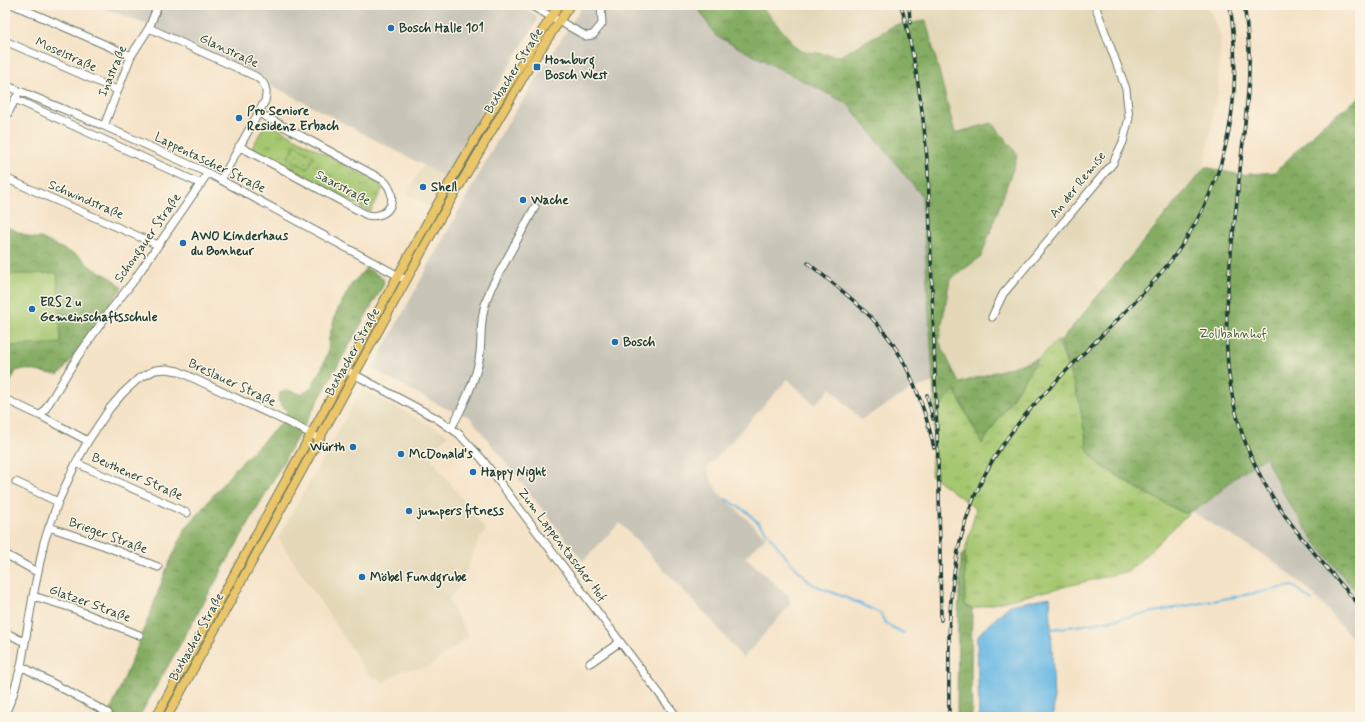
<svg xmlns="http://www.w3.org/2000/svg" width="1365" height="722" font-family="Mynerve,sans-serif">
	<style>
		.built { fill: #e3d7b7 }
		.industrial { fill: #c8c4b8 }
		.grass { fill: url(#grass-tufts); stroke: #628252 }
		.forest { fill: url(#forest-crowns); stroke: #52744b }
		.park { fill: url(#park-dots); stroke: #628252 }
		.pitch { fill: #a5c76f; stroke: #628252 }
		.water { fill: #6ab9e5; stroke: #447b8c }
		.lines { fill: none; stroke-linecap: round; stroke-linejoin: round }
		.stream { stroke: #6ab9e5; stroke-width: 2 }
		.minor-casing { stroke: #6a7768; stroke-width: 9 }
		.major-casing { stroke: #6a7768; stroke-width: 10 }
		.minor { stroke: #fff; stroke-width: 7 }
		.major { stroke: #ebc669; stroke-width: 8 }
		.rail-casing { stroke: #1f3d34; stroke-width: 3.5 }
		.rail { stroke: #fcf5e5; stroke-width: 2; stroke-dasharray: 6; stroke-linecap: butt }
		.poi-dot { fill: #1f6fb2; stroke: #fcf5e5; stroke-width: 1.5 }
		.labels { text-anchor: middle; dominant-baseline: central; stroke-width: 3; stroke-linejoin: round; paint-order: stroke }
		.poi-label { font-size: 13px; font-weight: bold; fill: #1f3d34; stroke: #fcf5e5; text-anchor: start }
		.street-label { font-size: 13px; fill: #1f3d34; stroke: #fcf5e5 }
		.park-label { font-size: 13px; fill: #406043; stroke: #fcf5e5 }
	</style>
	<defs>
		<pattern id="grass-tufts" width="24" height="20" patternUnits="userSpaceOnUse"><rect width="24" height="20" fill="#a5c76f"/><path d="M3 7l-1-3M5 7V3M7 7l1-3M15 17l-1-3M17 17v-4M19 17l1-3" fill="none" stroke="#86a35c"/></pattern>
		<pattern id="forest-crowns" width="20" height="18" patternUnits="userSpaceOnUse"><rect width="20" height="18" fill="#84ac62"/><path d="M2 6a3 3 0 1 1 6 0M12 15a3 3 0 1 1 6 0" fill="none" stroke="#6b8d52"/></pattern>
		<pattern id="park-dots" width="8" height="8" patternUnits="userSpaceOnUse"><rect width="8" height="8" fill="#a5c76f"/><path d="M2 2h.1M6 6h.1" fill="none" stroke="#86a35c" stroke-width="1.8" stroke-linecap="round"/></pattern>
	</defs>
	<rect width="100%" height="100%" fill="#fcf5e5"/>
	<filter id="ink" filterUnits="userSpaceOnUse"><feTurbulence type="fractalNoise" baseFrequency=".025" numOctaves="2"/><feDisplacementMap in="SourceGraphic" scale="8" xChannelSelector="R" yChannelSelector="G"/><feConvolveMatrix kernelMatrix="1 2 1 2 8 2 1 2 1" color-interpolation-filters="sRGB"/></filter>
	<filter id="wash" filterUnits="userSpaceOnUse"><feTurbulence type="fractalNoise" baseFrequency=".012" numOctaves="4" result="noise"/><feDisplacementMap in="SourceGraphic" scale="16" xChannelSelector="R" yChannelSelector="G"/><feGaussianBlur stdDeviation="0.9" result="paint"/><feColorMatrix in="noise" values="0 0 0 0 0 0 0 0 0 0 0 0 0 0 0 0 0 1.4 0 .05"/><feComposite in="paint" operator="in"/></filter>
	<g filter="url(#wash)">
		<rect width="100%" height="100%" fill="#f5e3c8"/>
		<path class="built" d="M760,5H1207L1221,36L1218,91L1204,166L1058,340L1038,359L959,383L939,341L950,279L981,257L955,134L926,21L895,25L840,57L800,51Z
			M424,164L446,177L430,207L407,193Z
			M362,389L449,435L427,453L486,530L479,540L459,588L448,599L469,637L427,668L402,670L384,682L368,674L278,538Z"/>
		<path class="industrial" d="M98,5H520L531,12L536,17L537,21L490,98L446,177L273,86L262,77L243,67L144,23L98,6Z
			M583,5H696L716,36L848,104L922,196L933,382L909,391L861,420L831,388L815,405L788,379L706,469L717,491L766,537L745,557L789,596L790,605L743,658L711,620L620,523L583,561L470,417L445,408L372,369L501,134Z
			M1266,457L1273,475L1296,517L1334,567L1360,596V649L1352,638L1311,592L1278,564L1191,511L1216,496L1238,473Z"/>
		<path class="grass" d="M266,122L384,186L370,212L252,148Z
			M1058,340L1079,400L1088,451L1100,465L1141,491L1184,513L1191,511L1129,571L972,609L965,605V551L976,509L931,475L935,411L954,390L982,444L1038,359Z"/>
		<path class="forest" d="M696,5H760L800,51L840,56L895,25L926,21L955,133L992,123L1018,155L981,257L950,279L939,341L959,383L1038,359L982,444L955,390L935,411L922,196L848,104L716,36Z
			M1360,97V596C1323,554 1287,510 1266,457C1258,462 1250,467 1242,472C1224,486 1207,508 1184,513L1142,491L1101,465L1088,451L1079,400L1060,341L1205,167L1240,175L1275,172L1321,126Z
			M5,226L32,238H41L82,258C91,273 113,273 122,288L104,311L63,371L58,375L24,369L16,371L6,392L5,348L10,346L61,343L57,273L6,275Z
			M366,268L383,278L384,284L139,717H108L141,638L167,568L185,529L236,468L282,422L287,411L278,401L280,393L286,390L302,394L310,389L321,370L328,352L329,338L336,313L351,285Z
			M965,551V605L972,609L971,674L972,717H957L958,616L961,556Z"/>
		<path class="park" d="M295,145L314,156L307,169L288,158Z"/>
		<path class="pitch" d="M57,273L61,343L10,346L6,275Z"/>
		<path class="water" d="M1050,597L1054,701L1053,717H979L977,639L980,633L1010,605Z"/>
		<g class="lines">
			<path class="stream" d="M726,499L747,512L764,529L790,562L812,584L861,604L880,613L886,624L904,633
				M1051,629L1084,625L1293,586L1312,601"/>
		</g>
	</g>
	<g filter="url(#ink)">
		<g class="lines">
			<defs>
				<path id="minor" d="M14,5L131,56
					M530,5L586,36L593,35L602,24L601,5
					M149,28L255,76C265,82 268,89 265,101L221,180
					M5,41L117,90
					M5,85L104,126L208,173L406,280
					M15,99L201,184
					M5,119L17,96
					M104,126L131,56L149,28L158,5
					M239,146L367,215C391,220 400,196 383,180L259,113
					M5,178L158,245
					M992,317L1003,294L1113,163L1123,142L1129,118L1126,89L1095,5
					M346,370L436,418L459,434L482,459L677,717
					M5,399L41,416L88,441
					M41,416L78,356L109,312L132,283L208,173
					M451,428C461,411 476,379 479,360C482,345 480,329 483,314C484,305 488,296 491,288L535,207
					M76,463L187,513
					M16,482L58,502
					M49,527L105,546L158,567
					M5,554L37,572
					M33,596L72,608L139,635
					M5,632L20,640L25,641
					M590,663L620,642
					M21,666L108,713
					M5,714L13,695L21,666L33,596L44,542L58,502L76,463L88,441L110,408L123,393L138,379L155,370L167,369L178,371L300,428L320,439"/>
				<path id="major" d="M156,717L429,219C470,146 513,75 559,5
					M167,717L438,222L531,64L570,5"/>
			</defs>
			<use href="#minor" class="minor-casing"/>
			<use href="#major" class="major-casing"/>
			<use href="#minor" class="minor"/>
			<use href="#major" class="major"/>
			<defs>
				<path id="rail" d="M901,5C916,59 924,115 928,171L939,491L941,620
					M909,5L910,23
					M1244,5C1247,25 1250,45 1249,66C1249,94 1245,122 1242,150C1239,181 1236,212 1232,243C1224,320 1220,389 1253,461C1278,516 1321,561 1360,606
					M808,263C832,283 858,302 879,326C907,357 925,407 934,448
					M927,395L933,419
					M949,717C949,632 944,554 984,476C1008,428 1047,390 1085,352C1117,320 1151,288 1178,251C1230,176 1243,94 1230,5"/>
			</defs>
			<use href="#rail" class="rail-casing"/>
			<use href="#rail" class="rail"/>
		</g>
	</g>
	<g class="poi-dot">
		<circle cx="391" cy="28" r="4"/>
		<rect x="533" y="63" width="8" height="8" rx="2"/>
		<circle cx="239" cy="118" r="4"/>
		<circle cx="423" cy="187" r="4"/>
		<circle cx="523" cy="200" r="4"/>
		<circle cx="183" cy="243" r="4"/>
		<circle cx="32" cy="309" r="4"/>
		<circle cx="615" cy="342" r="4"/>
		<circle cx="353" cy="447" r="4"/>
		<circle cx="401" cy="454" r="4"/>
		<circle cx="473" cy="472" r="4"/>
		<circle cx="409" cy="511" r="4"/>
		<circle cx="362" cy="577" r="4"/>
	</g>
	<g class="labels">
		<g class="poi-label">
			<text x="399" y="28">Bosch Halle 101</text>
			<text x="545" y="60">Homburg<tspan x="545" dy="15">Bosch West</tspan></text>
			<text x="247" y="111">Pro Seniore<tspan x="247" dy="15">Residenz Erbach</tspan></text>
			<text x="431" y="187">Shell</text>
			<text x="531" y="200">Wache</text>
			<text x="191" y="236">AWO Kinderhaus<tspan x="191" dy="15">du Bonheur</tspan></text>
			<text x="40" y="302">ERS 2 u<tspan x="40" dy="15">Gemeinschaftsschule</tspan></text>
			<text x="623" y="342">Bosch</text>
			<text x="345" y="447" text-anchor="end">Würth</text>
			<text x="409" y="454">McDonald's</text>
			<text x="481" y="472">Happy Night</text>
			<text x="417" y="511">jumpers fitness</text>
			<text x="370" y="577">Möbel Fundgrube</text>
		</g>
		<g class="street-label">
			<text transform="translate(229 51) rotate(25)">Glanstraße</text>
			<text transform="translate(66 55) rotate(24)">Moselstraße</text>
			<text transform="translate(113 71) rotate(-67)">Inastraße</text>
			<text transform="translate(514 71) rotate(-58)">Bexbacher Straße</text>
			<text transform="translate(210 163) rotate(26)">Lappentascher Straße</text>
			<text transform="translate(1078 185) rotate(-51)">An der Remise</text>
			<text transform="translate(343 188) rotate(28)">Saarstraße</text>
			<text transform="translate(86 200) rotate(23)">Schwindstraße</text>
			<text transform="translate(148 238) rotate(-55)">Schongauer Straße</text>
			<text transform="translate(353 352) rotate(-61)">Bexbacher Straße</text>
			<text transform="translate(232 383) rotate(25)">Breslauer Straße</text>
			<text transform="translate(137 477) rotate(24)">Beuthener Straße</text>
			<text transform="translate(108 536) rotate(20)">Brieger Straße</text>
			<text transform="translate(562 545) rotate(53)">Zum Lappentascher Hof</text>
			<text transform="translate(90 604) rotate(20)">Glatzer Straße</text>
			<text transform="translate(197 637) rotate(-61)">Bexbacher Straße</text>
		</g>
		<g class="park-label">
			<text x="1233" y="334">Zollbahnhof</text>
		</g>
	</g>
	<rect width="1365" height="722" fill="none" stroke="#fcf5e5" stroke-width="20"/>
</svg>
